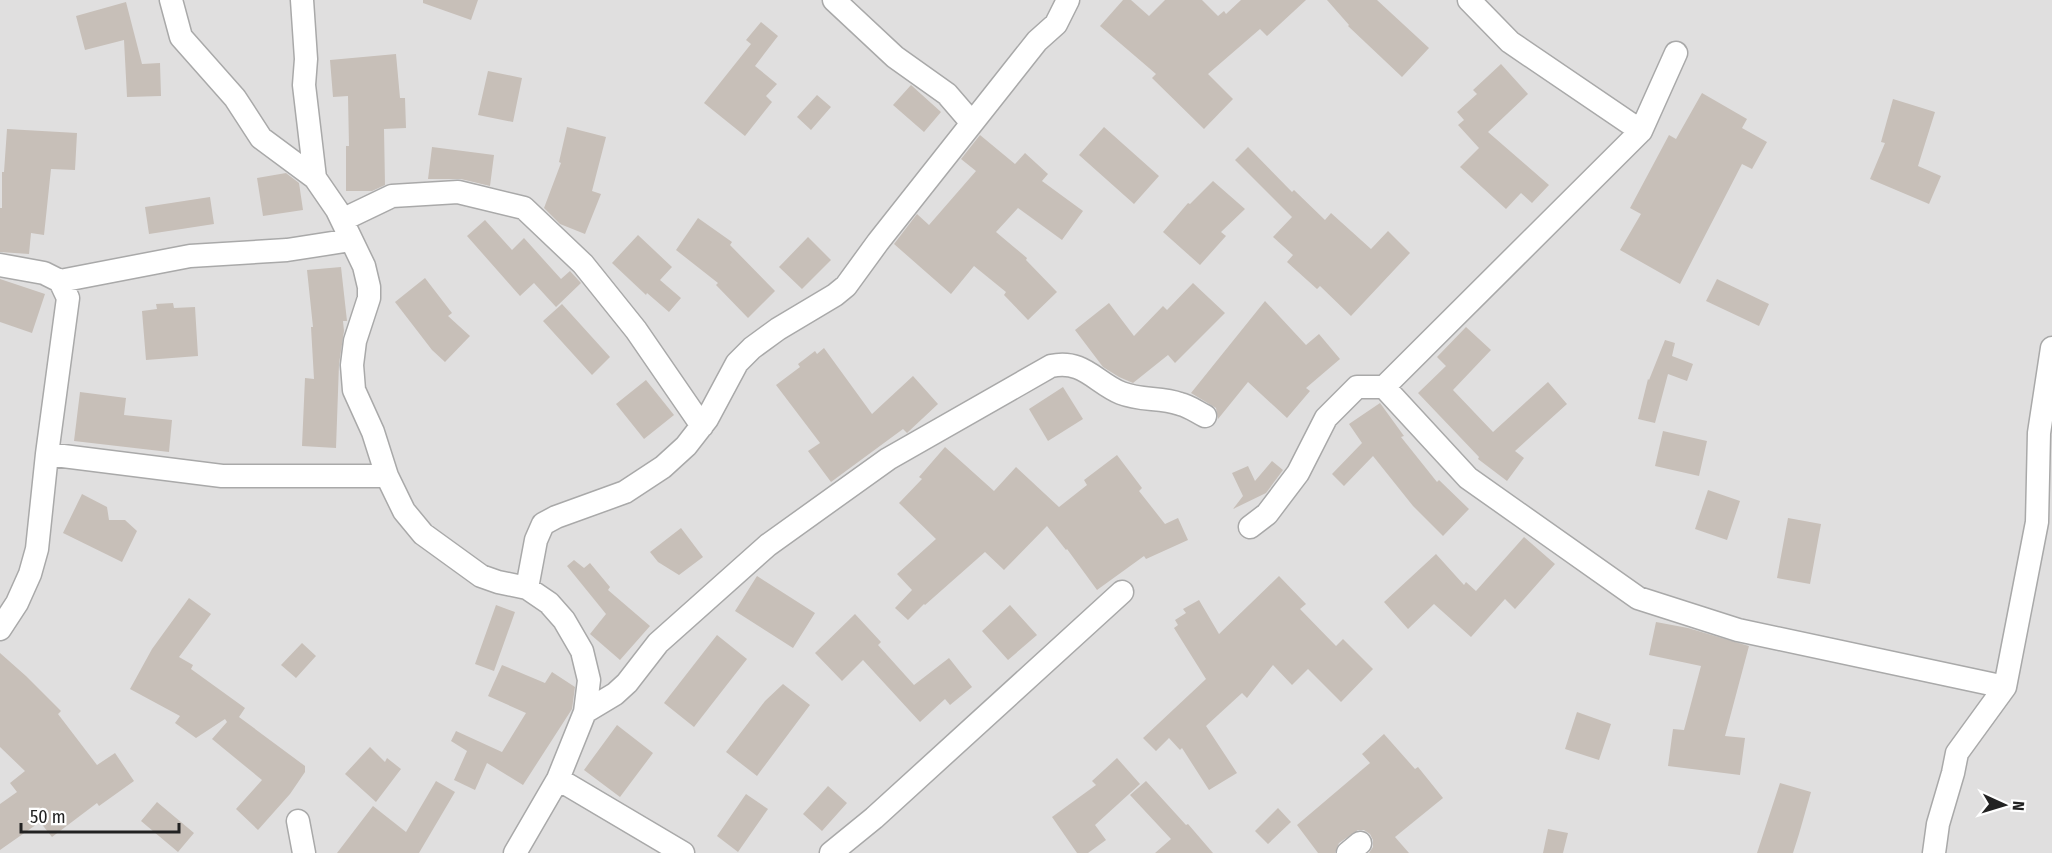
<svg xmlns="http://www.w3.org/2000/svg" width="2052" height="853" font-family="'Fira Sans Condensed',sans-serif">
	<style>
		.residential { fill: #e0dfdf }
		.building { fill: #c7bfb8 }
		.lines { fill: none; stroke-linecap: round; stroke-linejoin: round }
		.minor-casing { stroke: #a9a9a9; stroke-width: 25 }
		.minor { stroke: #fff; stroke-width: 22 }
	</style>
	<rect width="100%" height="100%" fill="#f2efe9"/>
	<path class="residential" d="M0,0H2052V853H0Z"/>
	<path class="building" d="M423,0H478L471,20L423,3Z
		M1123,0H1131L1149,16L1165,0H1202L1218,16L1224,11L1226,14L1241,0H1306L1267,36L1260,29L1208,74L1233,99L1204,129L1152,78L1156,74L1100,26Z
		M1327,0H1377L1429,48L1402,77L1348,26L1349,25Z
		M126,2L142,64L160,63L161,96L127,97L124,40L85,50L76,16Z
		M761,22L778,36L755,66L777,84L766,96L772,102L745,136L704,103L751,44L746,40Z
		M396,54L400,98H405L406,128L384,129L385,185L372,191H346V146H349L348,96L333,97L330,60Z
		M1501,64L1528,94L1488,132L1549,185L1532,203L1521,193L1506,209L1460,167L1479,148L1458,125L1464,120L1457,112L1477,94L1473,90Z
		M488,71L522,78L513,122L478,115Z
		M911,85L941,112L924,132L893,105Z
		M1702,93L1747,119L1742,128L1767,142L1752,169L1742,164L1680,284L1620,250L1641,214L1630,208L1669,135L1676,139Z
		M817,95L831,107L811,130L797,117Z
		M1893,99L1935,112L1918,166L1941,176L1929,204L1870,179L1885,143L1881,142Z
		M567,127L606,137L592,191L601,194L585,234L560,224L544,208L561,163L559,162Z
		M1104,127L1159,176L1134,204L1079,155Z
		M7,129L77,133L75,170L51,169L44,235L31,233L29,254L0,252V208H2V172H4Z
		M980,135L1015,164L1025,153L1048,174L1042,181L1083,211L1062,240L1018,208L996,232L1027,258L1026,260L1057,292L1028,320L1004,295L1006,292L974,266L951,294L894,244L917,214L929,225L976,171L961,159Z
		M432,147L494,155L490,186L461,179H428Z
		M1248,147L1292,192L1294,190L1325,220L1331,213L1371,249L1388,231L1410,253L1351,316L1320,286L1317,289L1287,262L1293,255L1273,237L1292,217L1235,160Z
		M286,173L299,183L303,210L263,216L257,178Z
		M1213,181L1245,209L1221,232L1226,236L1200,265L1163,232L1188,203L1190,204Z
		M210,197L214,224L149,234L145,207Z
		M698,218L732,242L730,245L775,291L748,318L716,285L718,283L676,250Z
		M485,220L512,250L524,238L561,279L570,271L581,283L556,307L534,283L520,296L467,236Z
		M638,235L672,267L660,280L681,298L669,312L647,293L646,295L612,263Z
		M808,237L831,260L802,289L779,267Z
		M341,267L347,321H343L344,331L339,364L336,448L302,446L305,378L314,379L311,327H313L307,270Z
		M425,278L452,313L448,316L470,336L445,362L432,350L395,302Z
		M0,279L45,294L32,333L0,322Z
		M1717,279L1769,304L1759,326L1706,301Z
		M1193,283L1225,313L1175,363L1168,355L1133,383L1119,377L1103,367L1075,330L1109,303L1134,336L1163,306L1167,310Z
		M1265,301L1306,345L1319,334L1340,359L1306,388L1310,391L1287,418L1248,382L1218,419L1216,408L1191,393Z
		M173,303L174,308L195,307L198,356L146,360L142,311L157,309L156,304Z
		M562,304L610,357L592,375L543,321Z
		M1466,327L1491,350L1453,390L1493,432L1548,382L1567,404L1515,451L1524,458L1507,481L1478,459L1479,457L1418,393L1446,366L1437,357Z
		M1665,340L1675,343L1672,356L1693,364L1687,381L1668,374L1655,423L1638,419L1648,379L1649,380Z
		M824,348L872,414L913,376L938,404L907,433L903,429L831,482L808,451L820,443L776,385L800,367L798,364L815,351L817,354Z
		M646,380L674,415L644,439L616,404Z
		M1063,387L1083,419L1048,441L1029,409Z
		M80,392L126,398L124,415L172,420L169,452L74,441Z
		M1380,403L1404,436L1401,437L1437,482L1439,480L1469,509L1443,536L1413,506L1373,456L1344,486L1332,474L1362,443L1349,424Z
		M1663,431L1707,441L1699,476L1655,466Z
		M945,447L994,491L1016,467L1059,507L1087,485L1084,480L1117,455L1142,488L1139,491L1165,524L1178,518L1188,540L1146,559L1144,556L1097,590L1067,549L1066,550L1047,526L1004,570L985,552L925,605L924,604L908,620L895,608L912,590L897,574L936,539L899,503L922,479L919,477Z
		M1272,461L1283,470L1266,493L1233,509L1243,496L1232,473L1248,466L1255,481Z
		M1708,490L1740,501L1727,540L1695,529Z
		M82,494L107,507L109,520H125L137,531L122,562L63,533Z
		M1788,518L1821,524L1810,584L1777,578Z
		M681,528L703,557L679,575L658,562L650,552Z
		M1524,537L1555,564L1515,609L1505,599L1471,637L1434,604L1408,629L1384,602L1436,554L1464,585L1466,582L1476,591Z
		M574,560L584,568L590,563L610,587L608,590L650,626L620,660L590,634L606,614L567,566Z
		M757,576L815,613L793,648L735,611Z
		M1279,576L1306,604L1300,609L1336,646L1343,639L1373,669L1341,702L1308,669L1292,685L1273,665L1247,698L1242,693L1206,726L1237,773L1209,790L1182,748L1180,750L1169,738L1156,751L1143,738L1206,679L1174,628L1178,625L1175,620L1186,613L1183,609L1199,600L1219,634Z
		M189,598L211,614L179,657L193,665L191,669L245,708L239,717L305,766V772L290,794L258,830L236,809L262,780L212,739L227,722L225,719L196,738L175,723L180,716L130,689L152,649Z
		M496,605L515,612L494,671L475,664Z
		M1010,605L1037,635L1008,660L982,631Z
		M855,614L881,642L878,645L914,685L949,658L972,687L950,705L945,699L920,722L863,660L842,681L815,653Z
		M1656,622L1688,628L1749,646L1725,736L1745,738L1740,775L1668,766L1673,729L1684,730L1701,666L1649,655Z
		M717,635L747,659L694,727L664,703Z
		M302,643L316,656L296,678L281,665Z
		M0,653L26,676L61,711L58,714L97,765L115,753L134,781L99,806L97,803L52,837L40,822L0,850V804L17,792L10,783L25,771L0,747Z
		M502,665L545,683L552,672L575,687L572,709L523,785L487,763L475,790L454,780L467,751L451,741L456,731L502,752L526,713L488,696Z
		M783,684L810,705L757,776L726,752L765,701Z
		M1577,712L1611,724L1599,760L1565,749Z
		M617,725L653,753L620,797L584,770Z
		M1384,734L1415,769L1418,767L1443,798L1395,837L1409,853H1369L1373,847V840L1370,834L1364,830H1358L1339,843L1335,853H1318L1297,825L1370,763L1362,754Z
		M370,747L385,762L387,758L401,769L376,802L345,774Z
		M1117,758L1140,784L1095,825L1106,840L1088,853H1077L1052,817L1096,785L1092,781Z
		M436,781L455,792L419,853H337L373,806L406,832Z
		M1146,781L1186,825L1188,824L1213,853H1155L1171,839L1130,795Z
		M1780,783L1811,792L1799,834L1793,853H1757Z
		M828,786L847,803L822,831L803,814Z
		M746,794L768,809L738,852L717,836Z
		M157,802L194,833L178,852L141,821Z
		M1278,808L1291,822L1268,844L1255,831Z
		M1548,829L1568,833L1563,853H1543Z"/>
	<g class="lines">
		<defs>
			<path id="minor" d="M171,0L181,37L235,98L261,138L315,178L337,210L364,266L369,287V298L355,341L352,365L354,390L373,432L387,476L404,511L423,534L481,576L498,582L527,588L549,603L564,620L582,651L589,680L585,712L558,779L515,853
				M302,0L306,59L304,85L315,178
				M834,0L895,57L947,94L972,123
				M1469,0L1510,42L1641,131
				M342,220L392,196L458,192L524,208L583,264L636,330L702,426
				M0,265L44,273L60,281L68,298L47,454L37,549L30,574L17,603L0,629
				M60,281L190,256L287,250L351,240
				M1384,387L1468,478L1638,598L1738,630L2005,687
				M47,454L222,476H387
				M1250,527L1267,514L1298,473L1326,418L1357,387H1384L1641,131L1676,53
				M527,588L536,540L543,524L556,517L625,492L663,467L686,446L707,419L737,363L752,348L778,329L835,295L846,286L878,242L1037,41L1056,24L1068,0
				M585,712L615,694L627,683L658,643L768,545L888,459L1051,366C1083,359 1095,382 1121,393C1141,401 1161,397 1180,404C1189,406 1197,412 1205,416
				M558,779L683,853
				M298,821L304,853
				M831,853L874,818L1122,592
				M1348,853L1360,843
				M1934,853L1938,824L1953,773L1957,753L2005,687L2037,522L2039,433L2052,348"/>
		</defs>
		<use href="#minor" class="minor-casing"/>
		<use href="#minor" class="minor"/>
	</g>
	<g transform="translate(2004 805) rotate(94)" stroke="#ffffff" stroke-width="4.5" paint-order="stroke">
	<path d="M0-4.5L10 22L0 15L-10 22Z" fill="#222222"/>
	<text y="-9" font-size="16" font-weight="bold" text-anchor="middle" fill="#222222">N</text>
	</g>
	<path d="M21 823v9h158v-9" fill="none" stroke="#222222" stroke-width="3"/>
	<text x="30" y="823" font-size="18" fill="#222222" stroke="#ffffff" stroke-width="4.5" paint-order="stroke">50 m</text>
</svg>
